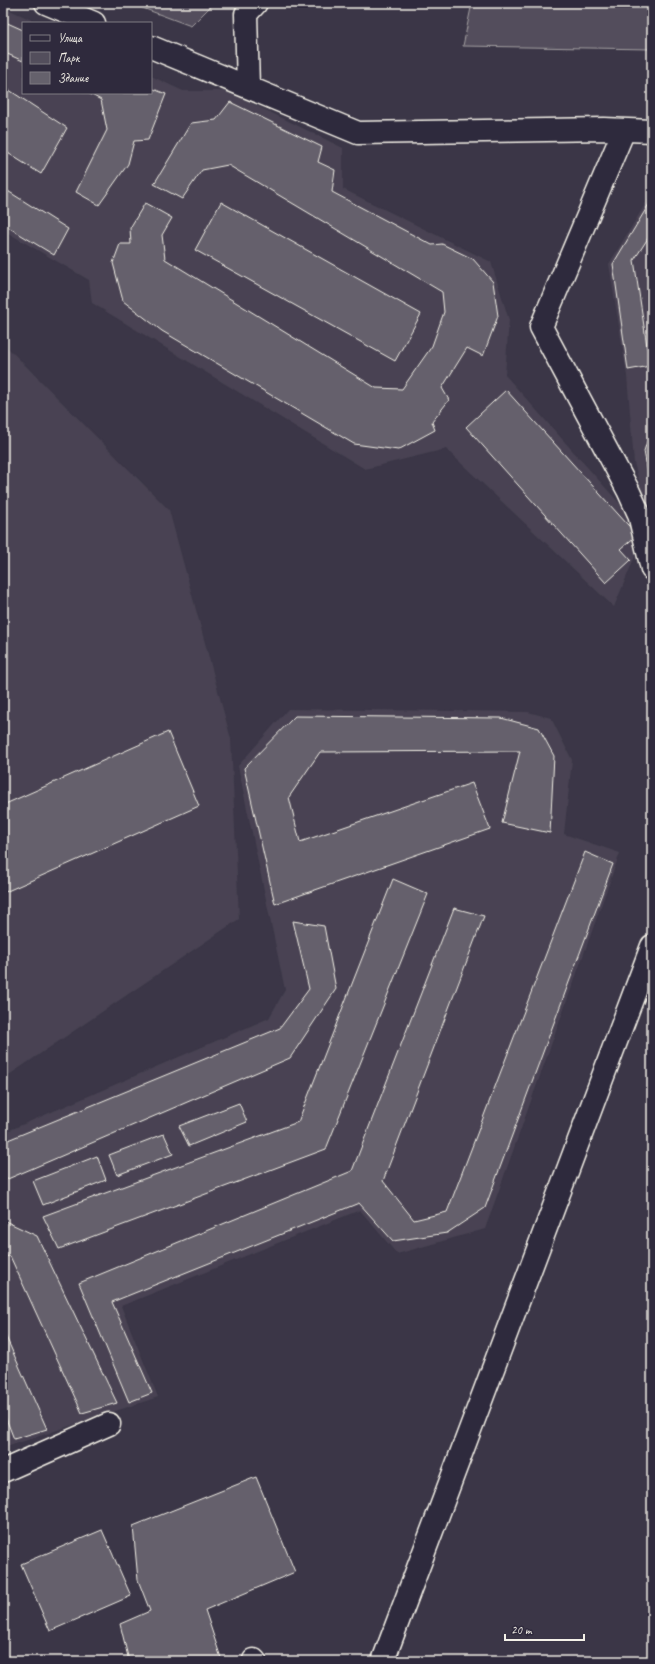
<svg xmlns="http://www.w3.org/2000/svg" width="655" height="1664" font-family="Caveat,sans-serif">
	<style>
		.built { fill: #484352 }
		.green { fill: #534e5c; stroke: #a4a0a2 }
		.building { fill: #65616c; stroke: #f4f1e8 }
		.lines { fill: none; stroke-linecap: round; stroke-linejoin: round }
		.minor-casing { stroke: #f4f1e8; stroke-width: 25 }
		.highway-casing { stroke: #f4f1e8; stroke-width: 25 }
		.minor { stroke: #2f2a3d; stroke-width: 22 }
		.highway { stroke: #2f2a3d; stroke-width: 22 }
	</style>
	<rect width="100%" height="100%" fill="#3b3647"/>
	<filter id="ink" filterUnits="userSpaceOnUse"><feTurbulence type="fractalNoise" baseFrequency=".025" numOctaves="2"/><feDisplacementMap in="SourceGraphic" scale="8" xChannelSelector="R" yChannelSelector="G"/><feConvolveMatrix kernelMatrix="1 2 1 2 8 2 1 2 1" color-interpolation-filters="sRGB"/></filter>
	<g filter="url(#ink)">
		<path class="built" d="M3,7L38,23H23V93H151V76L183,91H227L343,148V189L491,262L509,320L505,375L645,532L614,607L446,449L365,469L92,303L89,280L3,230Z
			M652,193V528L634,463L627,376L609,264Z
			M3,343L169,510L231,739L239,919L3,1079Z
			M288,709L528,712L551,718L572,760L564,834L620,853L485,1229L397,1254L360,1210L121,1306L158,1397L3,1448V1133L269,1018L285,990L238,766Z"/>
		<path class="green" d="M129,3H214L191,26Z
			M472,3H652V49L463,46Z"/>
		<path class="building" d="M3,21L23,30V61L3,52Z
			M3,86L67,128L41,174L3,150Z
			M151,88L166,94L148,140L134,141L128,164L99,205L76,192L107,130L101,100L88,93H151Z
			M230,102L322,147L318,162L335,170L332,192L432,245L442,244L473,259L493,282L498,316L483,356L467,348L442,388L449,400L432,422L435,430L398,450L354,444L162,331L123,301L113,263L120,244H131L130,228L145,203L172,218L162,235L165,259L376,388L402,389L432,346L444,312L442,292L228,165L202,170L182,199L154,184L191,123L216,120Z
			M3,188L68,229L54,255L3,224Z
			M652,199V232L634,260L650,366L628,370L613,264Z
			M221,202L421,314L395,361L195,250Z
			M506,390L637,535L621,549L631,560L606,583L466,427Z
			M652,426V496L644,451Z
			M295,716L501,718L539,728L554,756L550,833L502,823L520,751L320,752L289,797L300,842L472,783L490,829L275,904L244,768Z
			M168,732L199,806L3,893V805Z
			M585,852L613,864L485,1208L447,1233L393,1241L359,1203L112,1302L152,1393L129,1402L79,1283L352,1171L454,908L484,916L383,1181L414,1220L447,1212Z
			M393,879L428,894L326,1149L59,1249L43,1216L298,1122Z
			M293,921L324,926L336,989L290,1058L3,1181V1142L280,1028L309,989Z
			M239,1103L247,1122L189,1146L179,1126Z
			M164,1134L173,1154L117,1175L109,1155Z
			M97,1156L106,1180L43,1205L33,1181Z
			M5,1221L37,1236L117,1403L82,1413L10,1256L3,1257V1222Z
			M3,1330L47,1429L14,1439L3,1411Z
			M256,1477L295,1572L205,1610L222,1661H129L120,1624L150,1611L138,1580L133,1526Z
			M102,1530L131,1596L50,1631L21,1564Z"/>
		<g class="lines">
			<defs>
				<path id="minor" d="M46,3L94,23
					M151,47L358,133L604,129L652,131
					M248,87L246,14L256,3
					M624,130L541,327L628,490L639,514L652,569
					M3,1471L109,1424
					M254,1660L255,1661"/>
				<path id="highway" d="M383,1661L652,946"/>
			</defs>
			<use href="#minor" class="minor-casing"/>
			<use href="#highway" class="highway-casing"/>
			<use href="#minor" class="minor"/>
			<use href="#highway" class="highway"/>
		</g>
	</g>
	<rect width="655" height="1664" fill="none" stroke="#2f2a3d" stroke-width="16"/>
	<rect x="8" y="8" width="639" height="1648" fill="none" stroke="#f4f1e8" stroke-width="1.5" filter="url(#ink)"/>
	<rect x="22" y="22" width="130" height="72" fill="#2f2a3d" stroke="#7e7a81"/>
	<rect x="30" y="35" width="20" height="6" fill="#2f2a3d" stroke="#7e7a81"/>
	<text x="58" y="42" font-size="12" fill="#f4f1e8">Улица</text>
	<rect x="30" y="52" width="20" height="12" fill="#534e5c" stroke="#7e7a81"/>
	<text x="58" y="62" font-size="12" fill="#f4f1e8">Парк</text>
	<rect x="30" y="72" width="20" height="12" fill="#65616c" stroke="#7e7a81"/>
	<text x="58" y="82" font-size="12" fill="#f4f1e8">Здание</text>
	<path d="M505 1634v6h79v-6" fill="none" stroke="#f4f1e8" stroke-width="2"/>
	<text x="511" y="1634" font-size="12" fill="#f4f1e8" stroke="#2f2a3d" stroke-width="3" paint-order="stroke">20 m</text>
</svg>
